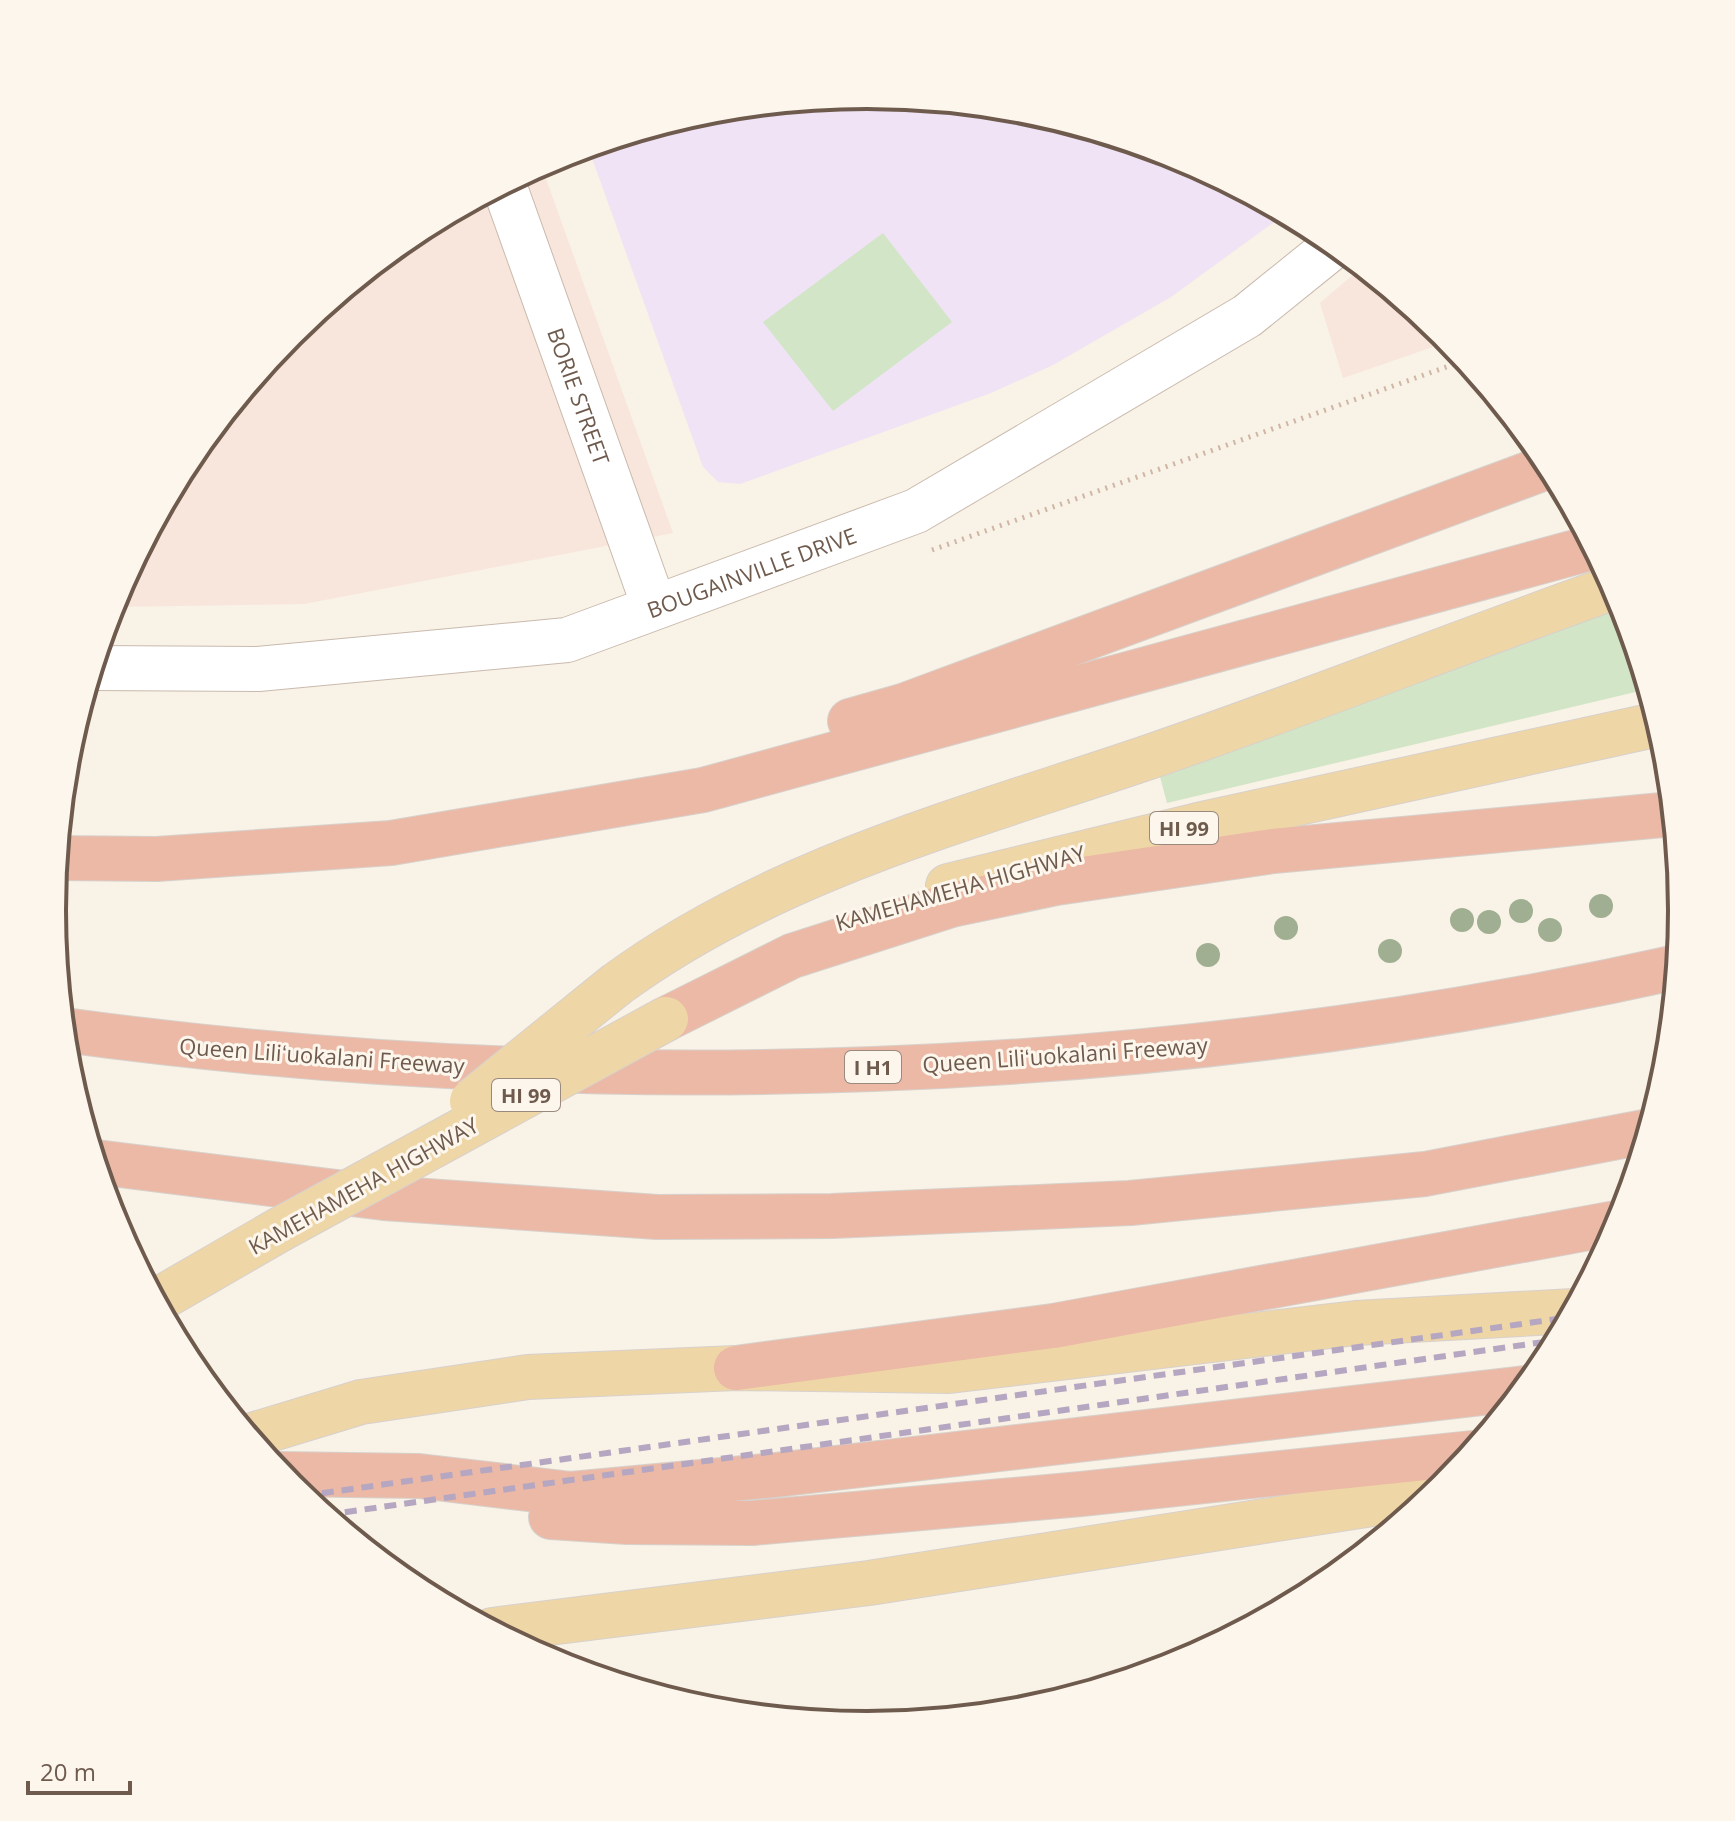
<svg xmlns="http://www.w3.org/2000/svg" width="1735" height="1821" font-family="'Open Sans',sans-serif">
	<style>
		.commercial { fill: #f8e5db }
		.education { fill: #efe3f5 }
		.green { fill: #d2e5c6 }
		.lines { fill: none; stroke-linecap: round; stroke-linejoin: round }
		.minor-casing { stroke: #c9baae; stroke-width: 46 }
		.major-casing { stroke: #d7d1cd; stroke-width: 46 }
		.highway-casing { stroke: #d7d1cd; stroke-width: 46 }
		.path { stroke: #cfb6a5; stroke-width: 5; stroke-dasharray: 2 6; stroke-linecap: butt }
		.minor { stroke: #fff; stroke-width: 44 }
		.major { stroke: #efd6a7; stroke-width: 44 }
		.highway { stroke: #ebb9a5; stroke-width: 44 }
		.rail { stroke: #b5a6c1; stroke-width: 6; stroke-dasharray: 12 8; stroke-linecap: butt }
		.major-bridge-casing { stroke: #d7d1cd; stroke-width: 46; stroke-linecap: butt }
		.major-bridge { stroke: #efd6a7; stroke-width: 44 }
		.tree { fill: #a0af91 }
		.labels { text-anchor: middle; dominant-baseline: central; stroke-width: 6; stroke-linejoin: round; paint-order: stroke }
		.shield { fill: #fcf6ec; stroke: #998a7d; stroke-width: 2 }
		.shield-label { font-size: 20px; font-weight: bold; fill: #6f5b4e }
		.street-label { font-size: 22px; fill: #6f5b4e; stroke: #fcf6ec }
		.rim { fill: none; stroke: #6f5b4e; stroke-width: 4 }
	</style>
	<rect width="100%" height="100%" fill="#f9f2e6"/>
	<path class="commercial" d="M541,165L673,533L304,604L112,607L190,457L291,334L415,232Z
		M1362,267L1444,334L1450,341L1343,378L1320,303Z"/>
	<path class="education" d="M868,95L1027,111L1180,157L1285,214L1171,297L1053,365L991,393L740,484L718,482L703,467L588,147L709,111Z"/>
	<path class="green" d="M883,233L952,322L833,411L763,322Z
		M1624,607L1648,689L1167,803L1159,773Z"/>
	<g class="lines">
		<defs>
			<g id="minor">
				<path id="s1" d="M504,185L654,606"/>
				<path id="s2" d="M93,668L258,669L567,640L916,511L1247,316L1335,245"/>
			</g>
			<path id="major" d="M948,886L1198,825L1659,724
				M617,984C774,869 967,819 1149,757C1305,704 1459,642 1615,587
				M156,1301L279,1230
				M249,1436L361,1402L528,1377L736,1368L949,1371L1356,1323L1574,1311
				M492,1630L869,1583L1436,1494"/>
			<path id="highway" d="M850,721L903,706L1550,466
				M57,858L157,859L391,843L703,790L1594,547
				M666,1019L792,956L951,905L1056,883L1273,851L1673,814
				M64,1030C593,1102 1156,1083 1677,967
				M96,1162L384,1198L657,1217L832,1216L1130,1203L1425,1174L1649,1131
				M736,1368L1053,1326L1621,1222
				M280,1474L419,1476L571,1494L775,1475L1525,1388
				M551,1517L627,1522L752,1523L1081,1494L1472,1453"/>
		</defs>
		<use href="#minor" class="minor-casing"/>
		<use href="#major" class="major-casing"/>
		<use href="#highway" class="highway-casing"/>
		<path class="path" d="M932,550L1466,360"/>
		<use href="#minor" class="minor"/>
		<use href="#major" class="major"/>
		<use href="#highway" class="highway"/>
		<path class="rail" d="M302,1496L1571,1317
			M325,1515L1558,1340"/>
		<defs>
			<path id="major-bridge" d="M472,1101L617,984
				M279,1230L666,1019"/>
		</defs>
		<use href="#major-bridge" class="major-bridge-casing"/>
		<use href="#major-bridge" class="major-bridge"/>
	</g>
	<g class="tree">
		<circle cx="1601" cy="906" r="12"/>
		<circle cx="1521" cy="911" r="12"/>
		<circle cx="1462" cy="920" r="12"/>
		<circle cx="1489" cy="922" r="12"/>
		<circle cx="1286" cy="928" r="12"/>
		<circle cx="1550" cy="930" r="12"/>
		<circle cx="1390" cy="951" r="12"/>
		<circle cx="1208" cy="955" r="12"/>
	</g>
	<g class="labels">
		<g class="shield">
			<rect x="1150" y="812" width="68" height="32" rx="6"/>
			<rect x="845" y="1051" width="56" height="32" rx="6"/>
			<rect x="492" y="1079" width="68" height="32" rx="6"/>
		</g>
		<g class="shield-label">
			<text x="1184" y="828">HI 99</text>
			<text x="873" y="1067">I H1</text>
			<text x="526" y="1095">HI 99</text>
		</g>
		<g class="street-label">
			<text stroke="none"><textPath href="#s1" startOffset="224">BORIE STREET</textPath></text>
			<text stroke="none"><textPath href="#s2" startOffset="672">BOUGAINVILLE DRIVE</textPath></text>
			<text transform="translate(960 887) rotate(-16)">KAMEHAMEHA HIGHWAY</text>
			<text transform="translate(1065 1054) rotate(-4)">Queen Liliʻuokalani Freeway</text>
			<text transform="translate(322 1055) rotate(4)">Queen Liliʻuokalani Freeway</text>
			<text transform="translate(363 1185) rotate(-29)">KAMEHAMEHA HIGHWAY</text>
		</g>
	</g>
	<path d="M0 0H1735V1821H0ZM66 910a801 801 0 1 1 1602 0a801 801 0 1 1-1602 0Z" fill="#fcf6ec" fill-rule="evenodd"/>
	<path class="rim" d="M66 910a801 801 0 1 1 1602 0a801 801 0 1 1-1602 0Z"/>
	<path d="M28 1781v12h102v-12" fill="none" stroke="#6f5b4e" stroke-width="4"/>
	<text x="40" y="1781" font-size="24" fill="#6f5b4e" stroke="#fcf6ec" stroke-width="6" paint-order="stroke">20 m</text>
</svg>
